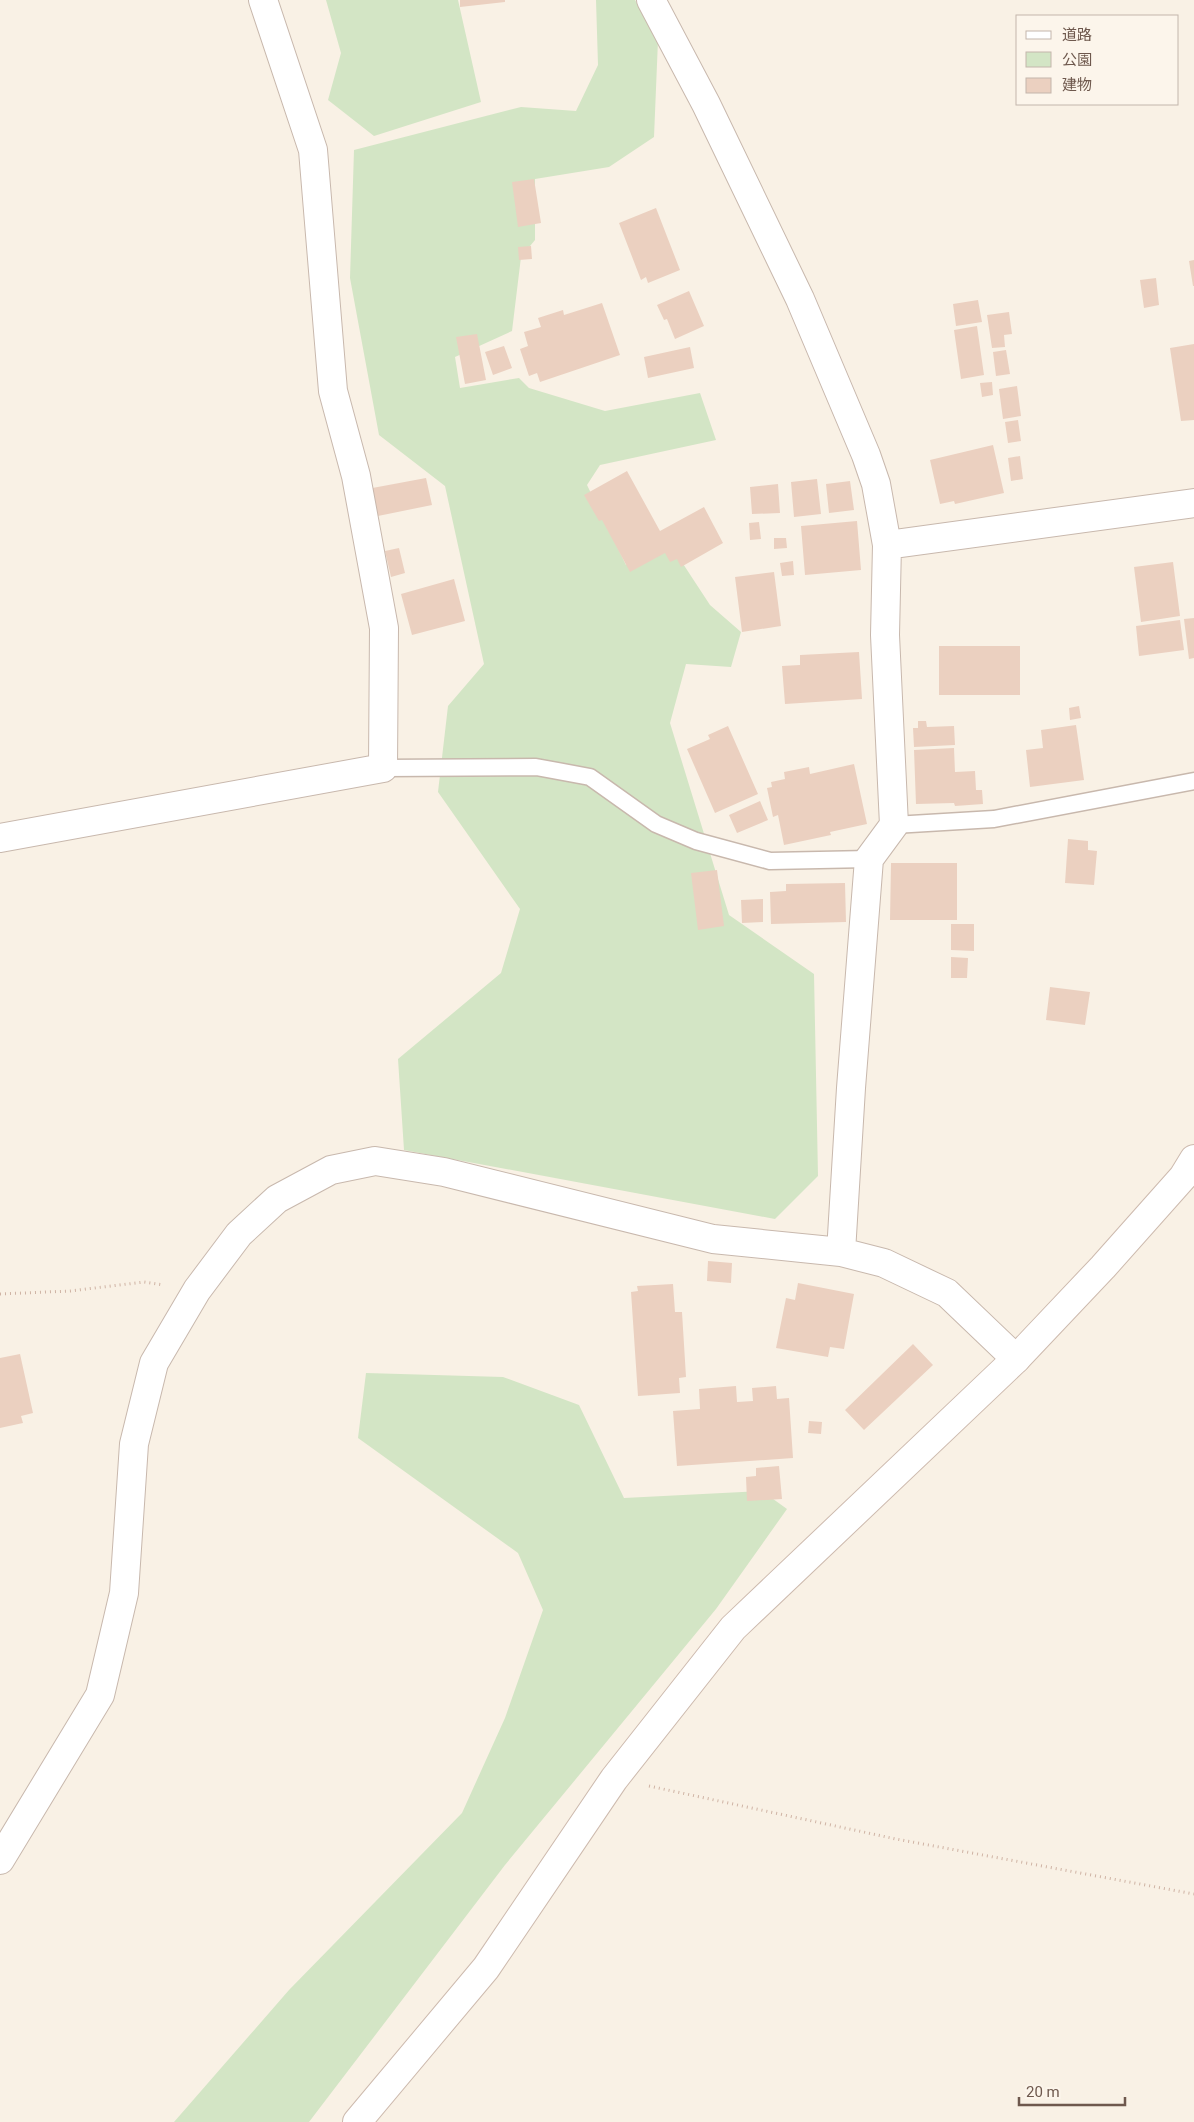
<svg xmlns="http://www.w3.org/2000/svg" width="1194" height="2122" font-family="Roboto,'Noto Sans JP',sans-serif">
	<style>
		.green { fill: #d3e5c5 }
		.building { fill: #ebd0c0 }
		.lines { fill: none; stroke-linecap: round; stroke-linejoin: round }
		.lane-casing { stroke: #c8b8ad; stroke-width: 19 }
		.street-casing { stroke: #c8b8ad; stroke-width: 30 }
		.secondary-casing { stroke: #cdbaae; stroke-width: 30 }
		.path { stroke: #cfb3a4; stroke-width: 3; stroke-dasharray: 1 4; stroke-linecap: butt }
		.lane { stroke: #fff; stroke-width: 16 }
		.street { stroke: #fff; stroke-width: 28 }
		.secondary { stroke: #fff; stroke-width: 28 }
	</style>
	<rect width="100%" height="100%" fill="#f9f1e5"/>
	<path class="green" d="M326,0H458L481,102L374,136L328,100L341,53Z
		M596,0H635L658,40L654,137L609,167L535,179V240L521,257L512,331L455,357L460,388L519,378L529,388L605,411L700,393L716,440L600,465L587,485L626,565L672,547L710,605L741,632L731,667L686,664L670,723L729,915L814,974L818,1176L775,1219L404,1150L398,1059L501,973L520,909L438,792L448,706L484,664L445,486L379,435L350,278L354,150L521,107L576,111L598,65Z
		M366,1373L503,1377L579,1405L624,1498L762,1491L787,1509L716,1609L505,1865L309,2122H174L289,1990L462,1813L505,1718L543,1610L518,1553L358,1438Z"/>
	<path class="building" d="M460,0H505V2L460,7Z
		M534,179L541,223L518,227L512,182Z
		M656,208L680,270L648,283L646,277L641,280L619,223Z
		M531,246L532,259L519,260L518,247Z
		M1194,260V286H1193L1189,261Z
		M1156,278L1159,305L1144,308L1140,280Z
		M689,291L704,326L675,339L667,319L664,320L657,305Z
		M978,300L982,322L956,326L953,304Z
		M602,303L620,355L540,382L537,373L529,376L520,349L528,346L524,332L541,327L538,318L563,310L564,315Z
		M1009,312L1012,334L1004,335L1005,347L992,348L987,315Z
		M977,326L984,375L961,379L954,330Z
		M477,334L486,380L465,384L456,337Z
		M1194,344V420L1181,421L1170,348Z
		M504,346L512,368L493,375L485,352Z
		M690,347L694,368L648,378L644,357Z
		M1006,350L1010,374L996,376L993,352Z
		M992,382L993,395L982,397L980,383Z
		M1017,386L1021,416L1003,419L999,389Z
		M1018,420L1021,441L1008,443L1005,422Z
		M993,445L1004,493L955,504L954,501L940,504L930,460Z
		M1020,456L1023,479L1011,481L1008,458Z
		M627,471L660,531L704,507L723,543L681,567L677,559L670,562L665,553L630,572L602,520L599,521L584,495Z
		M426,478L432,505L373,517L367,489Z
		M817,479L821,514L794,517L791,482Z
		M850,481L854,510L829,513L826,484Z
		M778,484L780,513L752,514L750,487Z
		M857,521L861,570L805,575L801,526Z
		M759,522L761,539L750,540L749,523Z
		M774,538H786L787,548L774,549Z
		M399,548L405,573L391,577L385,551Z
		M793,561L794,575L782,576L780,563Z
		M1173,562L1180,616L1141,622L1134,567Z
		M774,572L781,626L742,632L735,577Z
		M454,579L465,621L412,635L401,594Z
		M1194,618V658L1189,659L1184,619Z
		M1180,620L1184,650L1139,656L1136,626Z
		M939,646H1020V695H939Z
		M859,652L862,699L785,704L782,666L800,665V655Z
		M1079,706L1081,718L1070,720L1069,708Z
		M918,721H926L927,727L954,726L955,745L914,747L913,728H918Z
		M1076,725L1084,780L1030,787L1026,750L1043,748L1041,730Z
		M728,726L758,794L715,813L687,749L710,739L708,735Z
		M954,748L955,772L975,771L976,790H982L983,804L955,806L954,803L916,804L914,750Z
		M854,764L867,824L830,832L831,835L784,845L778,815L773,817L767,788L772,787L771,782L785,779L784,772L809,767L810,774Z
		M760,801L768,820L737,833L729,815Z
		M1068,839L1088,841V850L1097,851L1094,885L1065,883Z
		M891,863H957V920H890Z
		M717,870L724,926L698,930L691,873Z
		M845,883L846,922L771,924L770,892L786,891V884Z
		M763,899V922L742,923L741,900Z
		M951,924H974V951L951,950Z
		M951,957L968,958L967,978H951Z
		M1050,987L1090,992L1085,1025L1046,1020Z
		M708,1261L732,1263L731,1283L707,1281Z
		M798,1283L854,1294L844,1349L830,1347L828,1357L776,1348L786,1298L795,1300Z
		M673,1284L675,1312H682L686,1377L679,1378L680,1393L638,1396L631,1292L638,1291L637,1286Z
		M913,1344L933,1365L864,1430L845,1410Z
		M20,1354L33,1413L21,1416L23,1423L0,1428V1358Z
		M736,1386L737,1402L753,1401L752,1388L776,1386L777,1399L789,1398L793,1458L677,1466L673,1411L700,1409L699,1389Z
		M809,1421L822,1422L821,1434L808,1433Z
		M779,1466L782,1499L747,1501L746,1477L756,1476V1468Z"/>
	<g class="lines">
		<defs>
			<path id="lane" d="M383,768L536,767L590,777L656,824L696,841L770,861L869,859
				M894,825L994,819L1194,781"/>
			<path id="street" d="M651,0L706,104L800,299L866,455L876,484L887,545L1194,503
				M0,838L383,768L384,628L356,476L333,391L313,150L263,0
				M841,1252L851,1088L869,859L894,825L885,635L887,545
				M0,1860L100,1695L124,1593L134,1444L154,1363L197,1290L239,1234L277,1199L331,1170L375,1161L444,1172L713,1239L841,1252L884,1263L947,1293L1016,1359"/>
			<path id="secondary" d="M357,2122L486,1968L614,1779L733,1628L1016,1359L1103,1267L1183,1177L1194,1159"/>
		</defs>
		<use href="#lane" class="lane-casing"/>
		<use href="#street" class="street-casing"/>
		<use href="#secondary" class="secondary-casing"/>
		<path class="path" d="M0,1294L70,1291L144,1282L164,1285
			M649,1786L896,1839L1194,1894"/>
		<use href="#lane" class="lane"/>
		<use href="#street" class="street"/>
		<use href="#secondary" class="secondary"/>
	</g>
	<rect x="1016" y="15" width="162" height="90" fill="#fcf5eb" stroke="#c3b6ac"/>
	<rect x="1026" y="31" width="25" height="8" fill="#ffffff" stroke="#c3b6ac"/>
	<text x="1062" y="40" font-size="15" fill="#6e584d">道路</text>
	<rect x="1026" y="52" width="25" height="15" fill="#d3e5c5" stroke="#c3b6ac"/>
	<text x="1062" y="65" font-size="15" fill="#6e584d">公園</text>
	<rect x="1026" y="78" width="25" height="15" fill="#ebd0c0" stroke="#c3b6ac"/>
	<text x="1062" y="90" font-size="15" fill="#6e584d">建物</text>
	<path d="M1019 2097v8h106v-8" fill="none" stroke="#6e584d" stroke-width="2.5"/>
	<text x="1026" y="2097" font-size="15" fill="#6e584d" stroke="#fcf5eb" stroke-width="4" paint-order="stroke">20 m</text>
</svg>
